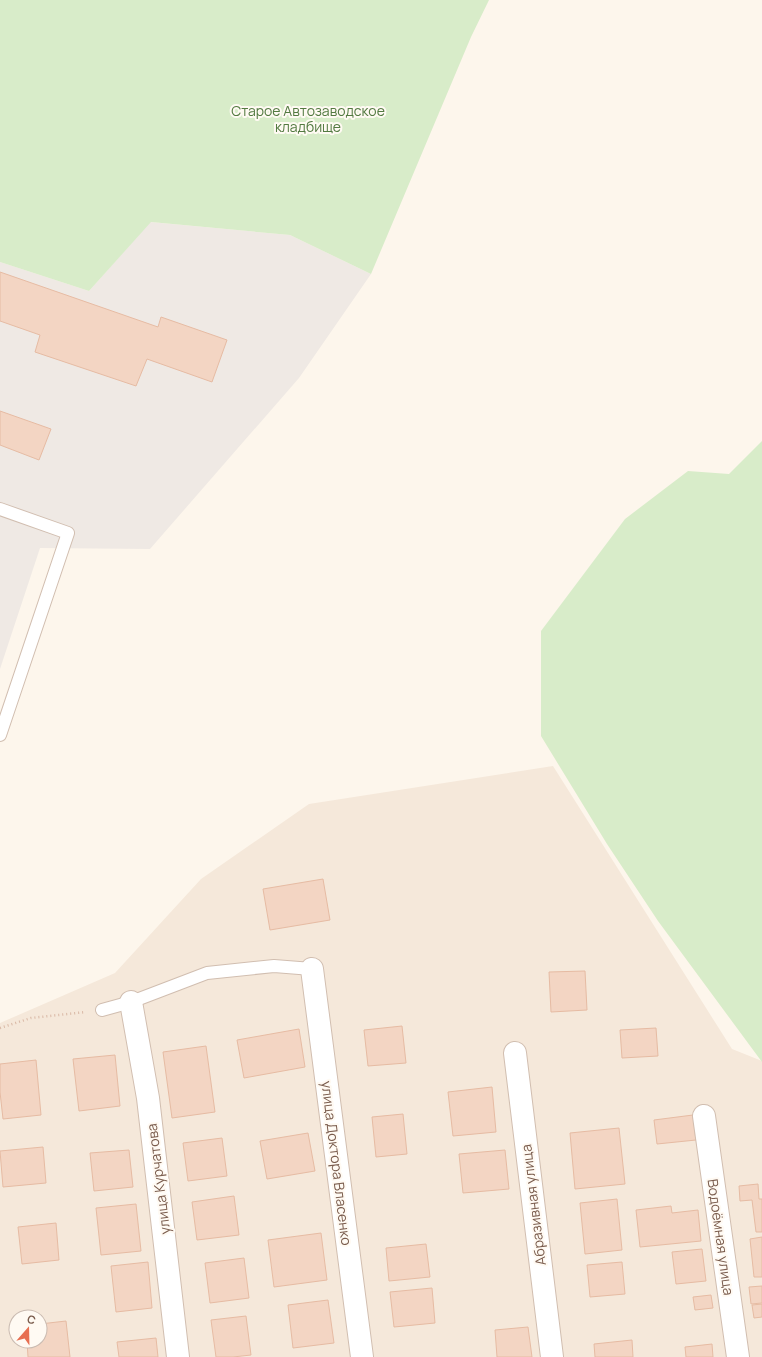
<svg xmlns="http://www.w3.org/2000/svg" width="762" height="1357" font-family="Manrope,sans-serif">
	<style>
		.residential { fill: #f5e8da; fill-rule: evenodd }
		.industrial { fill: #efe9e4 }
		.green { fill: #d8ecc9 }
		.building { fill: #f3d5c3; stroke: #e6bba3 }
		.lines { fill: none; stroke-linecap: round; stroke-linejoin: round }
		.service-casing { stroke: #d1beb0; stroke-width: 14 }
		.minor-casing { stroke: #d1beb0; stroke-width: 24 }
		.path { stroke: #d9b8a5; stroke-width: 2.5; stroke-dasharray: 1 3; stroke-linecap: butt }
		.service { stroke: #fff; stroke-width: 12 }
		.minor { stroke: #fff; stroke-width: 22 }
		.labels { text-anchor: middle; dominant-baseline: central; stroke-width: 4; stroke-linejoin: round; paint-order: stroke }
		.park-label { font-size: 14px; fill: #537a41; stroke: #fffaf3 }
		.street-label { font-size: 14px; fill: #7a5c4d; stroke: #fffaf3 }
	</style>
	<rect width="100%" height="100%" fill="#fdf6ec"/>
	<path class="residential" d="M553,766L732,1049L762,1061V1357H0V1023L115,973L201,879L309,804ZM16,1317H40V1341H16Z"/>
	<path class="industrial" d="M150,222L290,235L371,274L299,378L150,549L40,548L0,669V262L89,291Z"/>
	<path class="green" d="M0,0H489L471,37L371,274L290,235L151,222L89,291L0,262Z
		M762,441V1062L658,921L607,844L541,736V631L625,519L688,471L729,474Z"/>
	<path class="building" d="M0,272L158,327L161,317L227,340L212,382L147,359L136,386L35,352L40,335L0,321Z
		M0,411L51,429L39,460L0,445Z
		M323,879L330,920L270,930L263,889Z
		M585,971L587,1010L551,1012L549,972Z
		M402,1026L406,1063L368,1066L364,1030Z
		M656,1028L658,1056L622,1058L620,1030Z
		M299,1029L305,1067L244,1078L237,1040Z
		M206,1046L215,1112L172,1118L163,1052Z
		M115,1055L120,1106L79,1111L73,1059Z
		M36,1060L41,1115L3,1119L0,1092V1064Z
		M492,1087L496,1132L453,1136L448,1092Z
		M403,1114L407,1154L376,1157L372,1117Z
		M693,1115L696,1140L657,1144L654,1120Z
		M619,1128L625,1184L575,1189L570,1133Z
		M308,1133L315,1171L267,1179L260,1141Z
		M222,1138L227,1176L188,1181L183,1143Z
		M43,1147L46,1183L3,1187L0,1151Z
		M129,1150L133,1187L94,1191L90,1153Z
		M505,1150L509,1189L463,1193L459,1154Z
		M758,1184L759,1199H762V1232H756L752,1200L740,1201L739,1186Z
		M234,1196L239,1235L197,1240L192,1202Z
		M617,1199L622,1250L585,1254L580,1203Z
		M136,1204L141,1251L101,1255L96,1208Z
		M671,1206L672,1213L698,1210L701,1241L640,1247L636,1210Z
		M56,1223L59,1260L22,1264L18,1227Z
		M321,1233L327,1280L274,1287L268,1240Z
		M762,1237V1277H754L750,1239Z
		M426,1244L430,1277L389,1281L386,1248Z
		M702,1249L706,1281L676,1284L672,1252Z
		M244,1258L249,1298L210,1303L205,1263Z
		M148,1262L152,1308L116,1312L111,1266Z
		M622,1262L625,1294L590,1297L587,1265Z
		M762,1286V1303L751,1304L749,1287Z
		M432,1288L435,1323L394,1327L390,1292Z
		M711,1295L713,1308L695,1310L693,1297Z
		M328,1300L334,1343L293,1348L288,1305Z
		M762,1304V1317L754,1318L752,1305Z
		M246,1316L251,1355L233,1357H216L211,1320Z
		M66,1321L70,1357H28L27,1341H40V1324Z
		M528,1327L532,1357H497L495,1330Z
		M156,1338L158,1357H119L117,1342Z
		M632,1340L633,1357H595L594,1344Z
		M712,1344L713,1357H686L685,1347Z"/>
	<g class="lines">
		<defs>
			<path id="service" d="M0,509L68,533L0,735
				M102,1010L131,1002L207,973L274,966L312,969"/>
			<path id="minor" d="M312,969L362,1357
				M131,1002L148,1098L178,1357
				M515,1053L552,1357
				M704,1116L738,1357"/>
		</defs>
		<use href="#service" class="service-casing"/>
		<use href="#minor" class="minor-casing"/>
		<path class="path" d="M0,1028L31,1018L86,1012"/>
		<use href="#service" class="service"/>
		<use href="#minor" class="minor"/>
	</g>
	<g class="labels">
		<g class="park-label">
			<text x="308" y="110">Старое Автозаводское<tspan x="308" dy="16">кладбище</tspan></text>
		</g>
		<g class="street-label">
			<text transform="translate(337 1163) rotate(83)">улица Доктора Власенко</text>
			<text transform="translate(158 1179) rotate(-97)">улица Курчатова</text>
			<text transform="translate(533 1205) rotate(-97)">Абразивная улица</text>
			<text transform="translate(721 1237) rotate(82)">Водоёмная улица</text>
		</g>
	</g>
	<g transform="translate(28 1329) rotate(20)"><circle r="19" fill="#fffaf3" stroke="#cabbb1"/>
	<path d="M0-3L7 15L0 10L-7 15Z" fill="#e76f51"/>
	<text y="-6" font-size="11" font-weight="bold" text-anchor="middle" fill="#7a5c4d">С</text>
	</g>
</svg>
